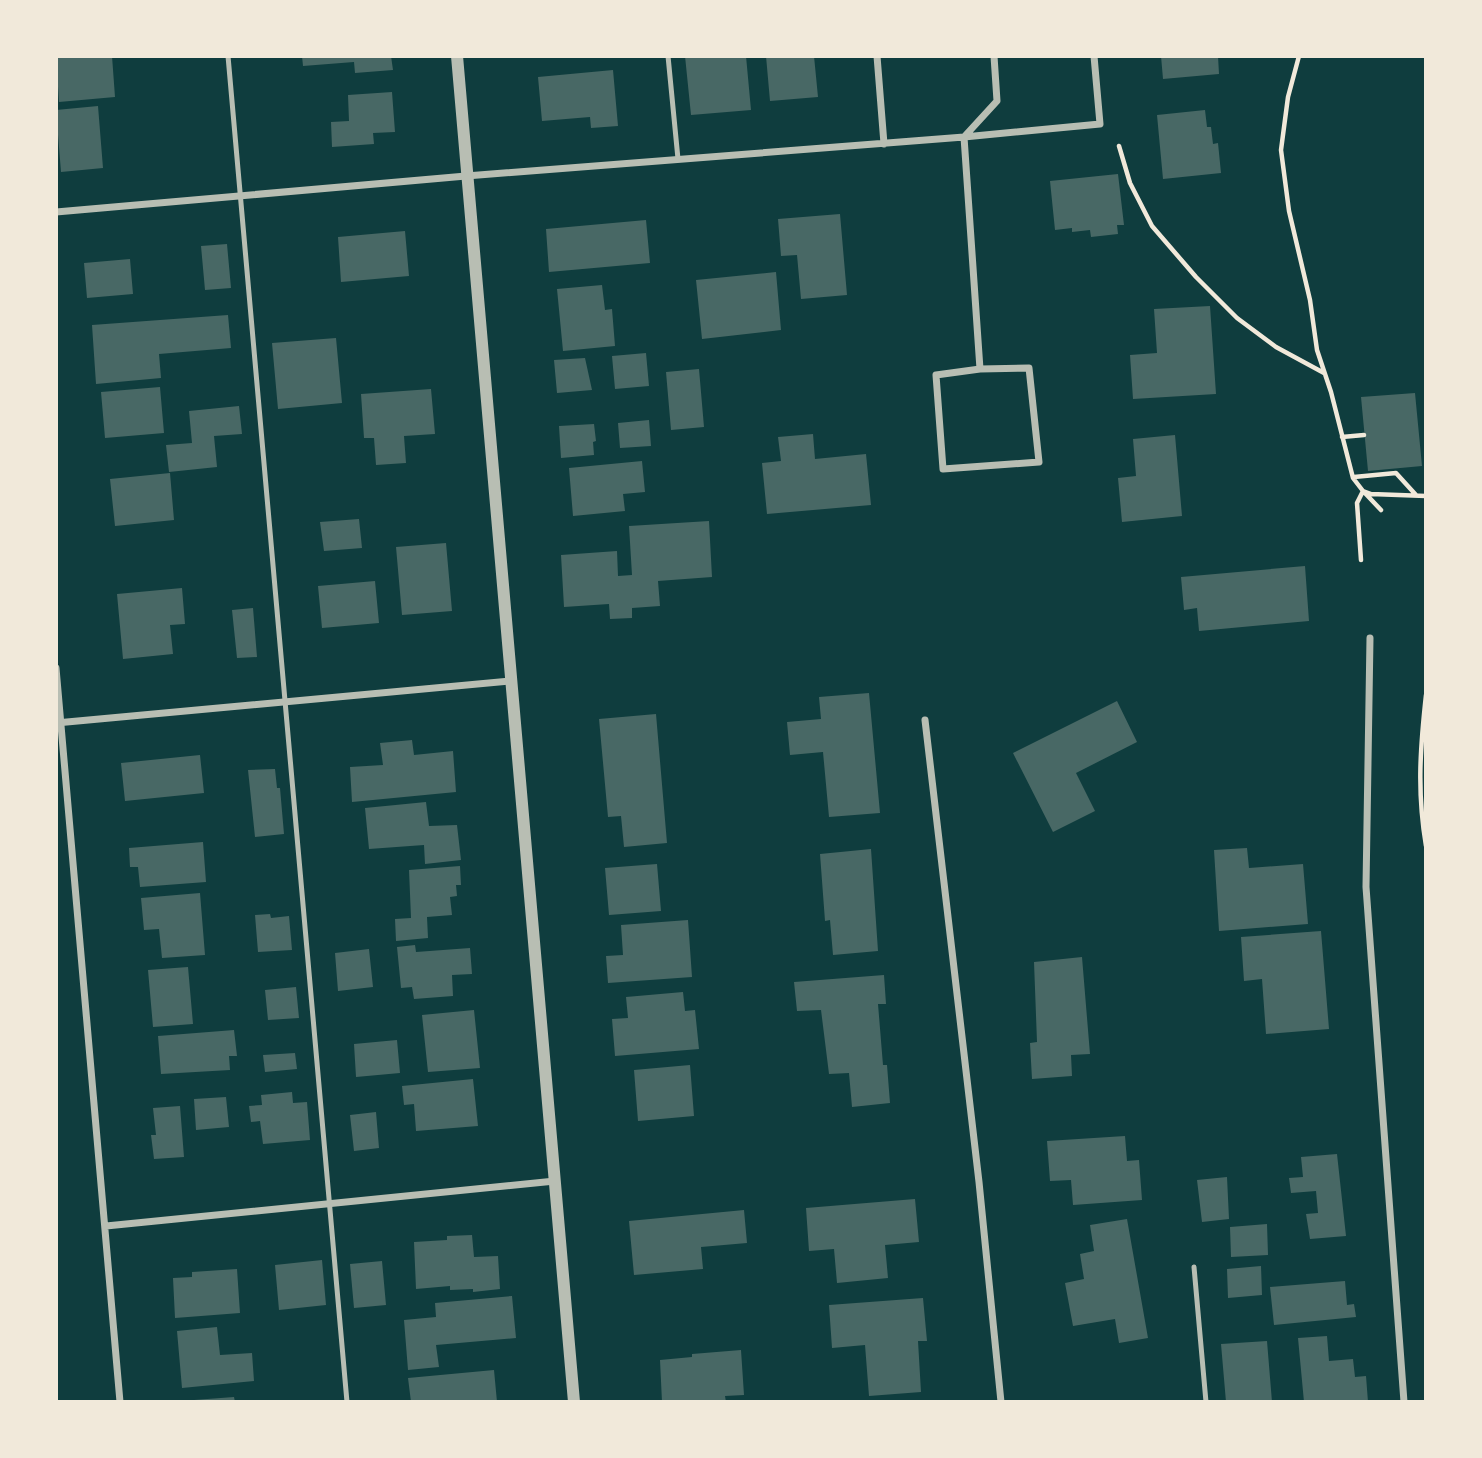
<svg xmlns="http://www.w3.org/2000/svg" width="1482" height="1458" font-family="Montserrat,sans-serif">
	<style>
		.building { fill: #486865 }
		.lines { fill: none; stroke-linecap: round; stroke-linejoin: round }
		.path { stroke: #f1e9da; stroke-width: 4.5 }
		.service { stroke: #b8beb3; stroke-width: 5 }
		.minor { stroke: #b8beb3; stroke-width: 7 }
		.tertiary { stroke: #b8beb3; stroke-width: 12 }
	</style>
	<rect width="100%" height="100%" fill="#0f3d3e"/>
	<path class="building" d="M56,56H112L115,97L59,102Z
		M302,56H391L393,70L355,73L354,62L303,66Z
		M685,56H746L751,110L691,115Z
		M766,56H814L818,97L770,101Z
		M1161,56H1218L1219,74L1163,79Z
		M613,70L618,126L591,128L590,117L542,121L538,77Z
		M392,92L395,132L373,133L374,144L332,147L331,122L349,121L348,95Z
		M98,106L103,168L61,172L56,110Z
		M1205,110L1207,127H1211L1213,144L1218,143L1221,173L1163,179L1157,115Z
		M1118,174L1124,225H1117L1118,234L1091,237L1090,230L1072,232V228L1055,230L1050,181Z
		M840,214L847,295L801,299L797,255L781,256L778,219Z
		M646,220L650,263L549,272L546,229Z
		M405,231L409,276L341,282L338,237Z
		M227,244L231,288L205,290L201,246Z
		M130,259L133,294L87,298L84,263Z
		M776,272L781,330L702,339L696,280Z
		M602,285L605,310L612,309L615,346L563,351L557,289Z
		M1210,306L1216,394L1133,399L1130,355L1157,353L1154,309Z
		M228,315L231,348L159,354L161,378L96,384L92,325Z
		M336,338L342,403L278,409L272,343Z
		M646,353L649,386L615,389L612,356Z
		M585,358L592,390L557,393L554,360Z
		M699,369L704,427L671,430L666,372Z
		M160,387L164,433L105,438L101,392Z
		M431,389L435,434L404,436L406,463L376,465L374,438H364L361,394Z
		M1415,393L1422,466L1368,471L1361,397Z
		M239,406L242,434L214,436L217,467L169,472L166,445L192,443L189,411Z
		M649,420L651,446L620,448L618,423Z
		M594,424L596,441L593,442L594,455L561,458L559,426Z
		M813,434L815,459L866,454L871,505L767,514L762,463L781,461L778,437Z
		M1175,435L1182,516L1122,522L1118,478L1136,476L1133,439Z
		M642,461L645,492L623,494L625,511L573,516L569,468Z
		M170,473L174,520L115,526L110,479Z
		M359,519L362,548L324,551L320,522Z
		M709,521L712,577L658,581L660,606L632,608V618L610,619L609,604L564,607L561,555L617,551L618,576L632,575L629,526Z
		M446,543L452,611L402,615L396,547Z
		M1305,566L1309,621L1199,631L1197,608L1184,610L1181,577Z
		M375,581L379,623L322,628L318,586Z
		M182,588L185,624L170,625L173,654L123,659L117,594Z
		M253,608L257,657L237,658L232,610Z
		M869,693L880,813L829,817L823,752L790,755L787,722L821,719L819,697Z
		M1117,701L1137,742L1076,773L1095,811L1053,832L1013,753Z
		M656,714L667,843L624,847L621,816L608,817L599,719Z
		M412,740L414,755L453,751L456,792L352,802L350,767L383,765L380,743Z
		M200,755L204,793L125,801L121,763Z
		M275,769L277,788H280L284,834L255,837L248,770Z
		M426,802L429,826L457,825L461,860L425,864L424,845L369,849L365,808Z
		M203,842L206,882L140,887L138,867H130L129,848Z
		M1247,848L1249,868L1303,864L1308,924L1219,931L1214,850Z
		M871,849L878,951L833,955L830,920L825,921L820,854Z
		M657,864L661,911L609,915L605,868Z
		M460,866L461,885H456L457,896L450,897L452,915L427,917L428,938L396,941L395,919L411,918L409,870Z
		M200,893L205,955L162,958L159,929L144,930L141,898Z
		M270,914L271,918L289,916L292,950L258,952L255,915Z
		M688,920L692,977L608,983L606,956L623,955L621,925Z
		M1321,931L1329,1029L1266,1034L1262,979L1244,981L1241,937Z
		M415,945L416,952L470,948L472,974L452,975L453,996L414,999L412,987L401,988L397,947Z
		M369,949L373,987L338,991L335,953Z
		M1082,957L1090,1054L1071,1055L1072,1076L1032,1079L1030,1043L1037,1042L1034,962Z
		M188,967L193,1024L153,1027L148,970Z
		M884,975L886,1004H878L883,1065H887L890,1103L852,1107L849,1073L829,1074L821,1010L797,1011L794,982Z
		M296,987L299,1018L268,1020L265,990Z
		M683,992L685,1011L695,1010L699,1049L615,1056L612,1019L628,1018L626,997Z
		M474,1010L480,1068L428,1072L422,1015Z
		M234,1030L237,1056H229L230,1070L161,1074L158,1036Z
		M397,1040L400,1073L356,1077L354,1044Z
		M295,1053L297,1069L265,1072L263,1055Z
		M690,1065L694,1116L638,1121L634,1070Z
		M473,1079L478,1126L416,1131L414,1104L404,1105L402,1086Z
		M292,1092L293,1103L307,1102L310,1140L263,1144L260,1121L251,1122L249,1106L262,1105L261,1095Z
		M226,1097L229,1127L196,1130L194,1099Z
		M180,1106L184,1157L154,1159L151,1135H156L153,1108Z
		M376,1112L379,1148L354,1151L350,1115Z
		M1125,1136L1127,1161L1139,1160L1142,1200L1073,1205L1071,1180L1050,1181L1047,1141Z
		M1337,1154L1346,1236L1310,1239L1306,1214L1318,1213L1316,1191L1291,1193L1289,1178L1303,1177L1301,1157Z
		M1227,1177L1229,1219L1202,1222L1197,1180Z
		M915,1199L919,1242L885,1245L888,1278L837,1283L834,1249L809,1251L806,1208Z
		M744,1210L747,1243L701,1247L703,1269L634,1275L629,1221Z
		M1127,1219L1148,1338L1119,1343L1115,1319L1073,1326L1065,1283L1084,1279L1080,1254L1094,1251L1090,1225Z
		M1267,1224L1268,1255L1231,1257L1230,1227Z
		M472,1235L474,1257L498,1256L500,1289L473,1292V1289L450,1290V1286L416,1289L414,1242L447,1240V1236Z
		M322,1260L326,1305L279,1310L275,1265Z
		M382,1261L386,1305L354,1308L350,1264Z
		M1261,1266L1262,1295L1228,1298L1227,1269Z
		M237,1269L240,1313L175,1318L173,1278L192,1277V1272Z
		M1345,1281L1347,1305L1354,1304L1356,1317L1274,1325L1270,1287Z
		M512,1296L516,1338L436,1345L439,1367L408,1370L404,1320L436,1317L435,1303Z
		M923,1298L927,1341H918L921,1392L869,1396L865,1345L832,1348L829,1305Z
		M217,1327L220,1355L252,1353L254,1381L182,1388L177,1331Z
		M1327,1336L1329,1361L1353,1359L1355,1377L1366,1376L1368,1402H1304L1298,1338Z
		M1267,1341L1272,1402H1226L1221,1344Z
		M741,1350L744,1395L725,1396L726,1402H662L660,1360L692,1357V1354Z
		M494,1370L497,1402H411L408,1378Z
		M234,1397L235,1402H194V1400Z"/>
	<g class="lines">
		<path class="path" d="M1299,56L1288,97L1281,150L1289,211L1310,300L1317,350L1331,392L1353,478L1363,491L1371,494L1426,496
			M1119,146L1130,183L1152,226L1196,277L1237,318L1276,347L1324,373
			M1342,437L1364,435
			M1354,477L1396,473L1416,495
			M1361,560L1357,503L1363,491L1381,510
			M1426,695C1420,750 1417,792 1426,846"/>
		<path class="service" d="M228,56L347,1402
			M668,56L678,159
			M1194,1267L1206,1402"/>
		<path class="minor" d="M877,56L884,144
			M994,56L997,101L964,137L1100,124L1094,56
			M56,212L466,176L964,137L980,369
			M1029,368L1039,462L943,469L936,375L980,369Z
			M1370,638L1366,887L1404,1402
			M56,668L120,1402
			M925,720L979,1182L1001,1402
			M56,723L511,681
			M106,1226L555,1181"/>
		<path class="tertiary" d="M457,56L574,1402"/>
	</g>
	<rect width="1482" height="1458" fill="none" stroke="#f1e9da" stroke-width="116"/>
</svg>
